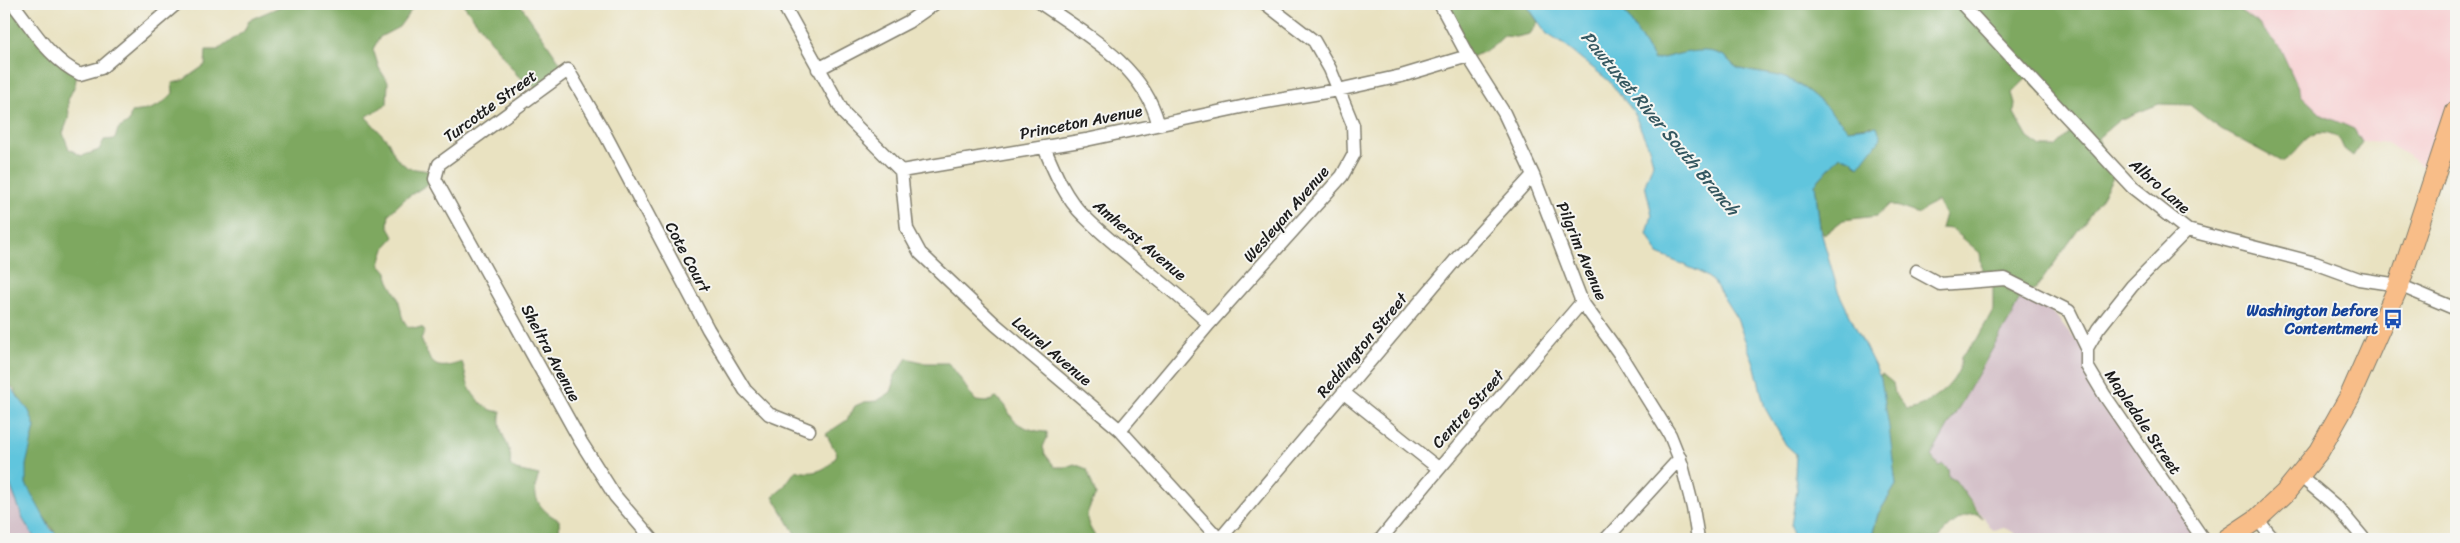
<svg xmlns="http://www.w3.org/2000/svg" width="2460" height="543" font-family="Sriracha,sans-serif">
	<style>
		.built { fill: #f7cfd1 }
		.industrial { fill: #d2bdc6 }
		.forest { fill: #7ea860; stroke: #4d623e; fill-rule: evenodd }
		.water { fill: #60c5dd; stroke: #3e707c }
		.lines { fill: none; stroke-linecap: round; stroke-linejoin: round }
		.minor-casing { stroke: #827f6e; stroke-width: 15 }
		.primary-casing { stroke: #827f6e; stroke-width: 22 }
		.minor { stroke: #fff; stroke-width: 12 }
		.primary { stroke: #f8bd88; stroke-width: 20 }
		.labels { text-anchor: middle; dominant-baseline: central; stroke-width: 4; stroke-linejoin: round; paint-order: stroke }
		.street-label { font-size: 16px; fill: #1c1c1c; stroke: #f6f6f2 }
		.transit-label { font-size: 16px; font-weight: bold; fill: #164399; stroke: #f6f6f2; text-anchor: end }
		.water-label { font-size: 18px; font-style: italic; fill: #345760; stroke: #f6f6f2 }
	</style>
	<rect width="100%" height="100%" fill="#f6f6f2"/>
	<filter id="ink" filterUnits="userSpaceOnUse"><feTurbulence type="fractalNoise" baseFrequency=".02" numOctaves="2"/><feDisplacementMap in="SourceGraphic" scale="10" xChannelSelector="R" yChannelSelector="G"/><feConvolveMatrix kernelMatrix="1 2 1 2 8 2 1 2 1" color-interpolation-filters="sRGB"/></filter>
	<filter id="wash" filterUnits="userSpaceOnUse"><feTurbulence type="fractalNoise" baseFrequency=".0096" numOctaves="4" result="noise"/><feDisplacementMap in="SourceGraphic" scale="20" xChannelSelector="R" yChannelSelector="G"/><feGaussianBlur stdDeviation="1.12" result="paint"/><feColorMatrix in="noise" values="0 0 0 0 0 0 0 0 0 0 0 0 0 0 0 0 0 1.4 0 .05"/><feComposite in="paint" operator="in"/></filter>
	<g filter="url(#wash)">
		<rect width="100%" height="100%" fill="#e9e2c1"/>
		<path class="built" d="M2230,4H2456V111L2432,174L2413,159L2387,143L2369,141L2362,142L2354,129L2322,115L2302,96L2280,48L2238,8Z"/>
		<path class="industrial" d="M2023,291L2048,306L2073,337L2086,347L2087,368L2202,539H2018L2013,532L2004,528L1993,530L1955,480L1949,477L1931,456L2012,315Z
			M4,469L24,521L35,539H4Z"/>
		<path class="forest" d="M4,4H15L77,74L75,85L68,100L69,117L63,133L69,149L82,156L99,150L104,140L115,139L118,129L129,122L131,112C152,110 159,108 173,93L172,83L182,81L205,65L206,50H218L244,31L249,20L286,4H410L412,9L399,27L380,37L373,49L379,68L388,82L387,104L366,117L388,141L396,158L408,168L437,172L436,179L406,198L389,214L388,225L394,237L386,246L380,264L387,272C387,284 397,291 399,302C403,315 399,314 408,327L423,328L425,331L421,339C432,365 433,372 462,362C465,369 465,374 467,381C470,394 487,414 501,411C495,435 514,444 510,465L516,470L539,475C530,496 539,510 559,520L560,539H61C51,529 28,495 26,482C23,464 31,444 35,427L14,389L4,379Z
			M463,4H520L562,65L536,88L518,76Z
			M1440,4H1526L1538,22L1530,34L1516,37L1504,36L1491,48L1470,58Z
			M1620,4H2230L2257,22L2280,48L2302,96L2322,115L2354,129L2362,142L2353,156L2344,149L2339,138C2305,122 2305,149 2282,162L2220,129L2190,105L2159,104L2119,120L2098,138L2113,177L2102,197L2035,290L2023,291L2012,315L1931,456L1939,466L1943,464L1948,469L1949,477L1955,480L1983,519L1977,514C1958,515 1950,526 1937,539H1871L1878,514L1896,485L1880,375L1882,374L1893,383L1895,394L1907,409C1929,407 1963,380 1961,357L1977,339L1993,310V283L1983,279L1980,253L1952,229L1941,228L1945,214L1937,201L1926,207L1919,214L1890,204L1877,216L1843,220L1824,235L1820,228L1815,184L1840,156L1851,159L1858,167L1873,125L1848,129C1828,110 1809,86 1782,77C1768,73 1754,73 1740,69C1733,67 1729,59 1722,55C1704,46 1673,56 1654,60ZM2027,78L2075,128L2055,147H2041L2028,138L2014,113L2015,103L2012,93Z
			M907,358L925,363H948C960,375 965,388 976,401L987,402L996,398C1006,402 1007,411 1013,419C1019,427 1037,432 1047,432V438L1043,447L1045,454L1055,467H1066L1074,464L1087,469L1096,495C1084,516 1084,519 1097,539H798L773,496L782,489L796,470C812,476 830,470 837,454L826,434L847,420L855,406L864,402L877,401L891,392L894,383V377Z"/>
		<path class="water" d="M1526,4H1620L1654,60C1674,56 1702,45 1722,55C1729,59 1733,67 1740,69C1754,73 1768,73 1782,77C1809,86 1828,110 1848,129L1877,126L1881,138L1859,167L1851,159L1840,156L1815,184L1820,228L1838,291L1881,379L1889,427L1896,485L1878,514L1871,539H1793L1791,525L1797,489L1795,477L1796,454L1786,445L1765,408L1755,367L1737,319L1713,281L1700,272L1658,254L1647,234L1652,215L1645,185L1653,163L1649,148L1633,111L1609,81L1563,44L1547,34Z
			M4,379L29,411L35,427L26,465V484L50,528L61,539H35L24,521L4,469Z"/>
	</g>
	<g filter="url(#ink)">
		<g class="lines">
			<defs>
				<path id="minor" d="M13,4C34,30 49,59 80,74L101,68L176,4
					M783,4L845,115L901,171L1086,140L1260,103L1338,90L1401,76L1468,56
					M1042,4C1087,35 1144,67 1158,123
					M1440,4L1468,56L1504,113L1533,175L1582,302L1619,353L1670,435L1682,465L1693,508L1698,539
					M1962,4L2132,187L2187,230L2315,263L2359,279L2399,285L2456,309
					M818,69L908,22L934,4
					M1044,147C1054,171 1065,198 1084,216C1123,255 1170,285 1209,324
					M901,171L907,229L920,253L996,325L1120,430L1219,539
					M2187,230L2132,286L2098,329L2087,348V366L2105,396L2203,539
					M1916,271L1940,284L2005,279L2069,311L2087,348
					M1344,393L1438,468
					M1120,430L1209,324L1342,176L1354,154L1353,125L1330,69L1314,41L1266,4
					M2299,475L2338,508L2364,539
					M2257,519L2273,539
					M652,539L615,496L581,442L435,179L439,164L568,70L604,132L708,329L745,390L769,414L809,430
					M1220,539L1457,258L1533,175
					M1381,539C1446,458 1515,381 1582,302
					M1606,539L1680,458"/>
				<path id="primary" d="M2227,539L2257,519L2285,493L2319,451L2350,396L2399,285L2456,111"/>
			</defs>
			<use href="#minor" class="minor-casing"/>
			<use href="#primary" class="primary-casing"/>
			<use href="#minor" class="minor"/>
			<use href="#primary" class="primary"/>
		</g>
	</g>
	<defs>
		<symbol id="bus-bare" viewBox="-9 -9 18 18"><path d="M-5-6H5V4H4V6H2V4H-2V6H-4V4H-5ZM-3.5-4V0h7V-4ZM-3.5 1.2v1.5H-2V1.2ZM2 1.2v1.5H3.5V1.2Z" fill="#1a4fb4" stroke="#f6f6f2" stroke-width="2.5" paint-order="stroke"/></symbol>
	</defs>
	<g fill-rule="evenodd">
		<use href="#bus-bare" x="2379" y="305" width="28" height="28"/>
	</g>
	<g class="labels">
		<g class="street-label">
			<text transform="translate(490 106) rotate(-36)">Turcotte Street</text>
			<text transform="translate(1081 122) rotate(-11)">Princeton Avenue</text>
			<text transform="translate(2160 186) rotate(41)">Albro Lane</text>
			<text transform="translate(1286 214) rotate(-49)">Wesleyan Avenue</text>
			<text transform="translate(1140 240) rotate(40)">Amherst Avenue</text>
			<text transform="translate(1582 251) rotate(67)">Pilgrim Avenue</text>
			<text transform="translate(688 257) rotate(62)">Cote Court</text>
			<text transform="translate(1362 345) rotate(-50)">Reddington Street</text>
			<text transform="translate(1052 351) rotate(40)">Laurel Avenue</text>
			<text transform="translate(551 353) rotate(62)">Sheltra Avenue</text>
			<text transform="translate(1468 409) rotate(-48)">Centre Street</text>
			<text transform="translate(2143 422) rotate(56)">Mapledale Street</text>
		</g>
		<g class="transit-label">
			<text x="2378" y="310">Washington before<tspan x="2378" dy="18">Contentment</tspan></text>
		</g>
		<g class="water-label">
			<text transform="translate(1660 123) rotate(50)">Pawtuxet River South Branch</text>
		</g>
	</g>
	<rect width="2460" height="543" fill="none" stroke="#f6f6f2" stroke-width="20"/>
</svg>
